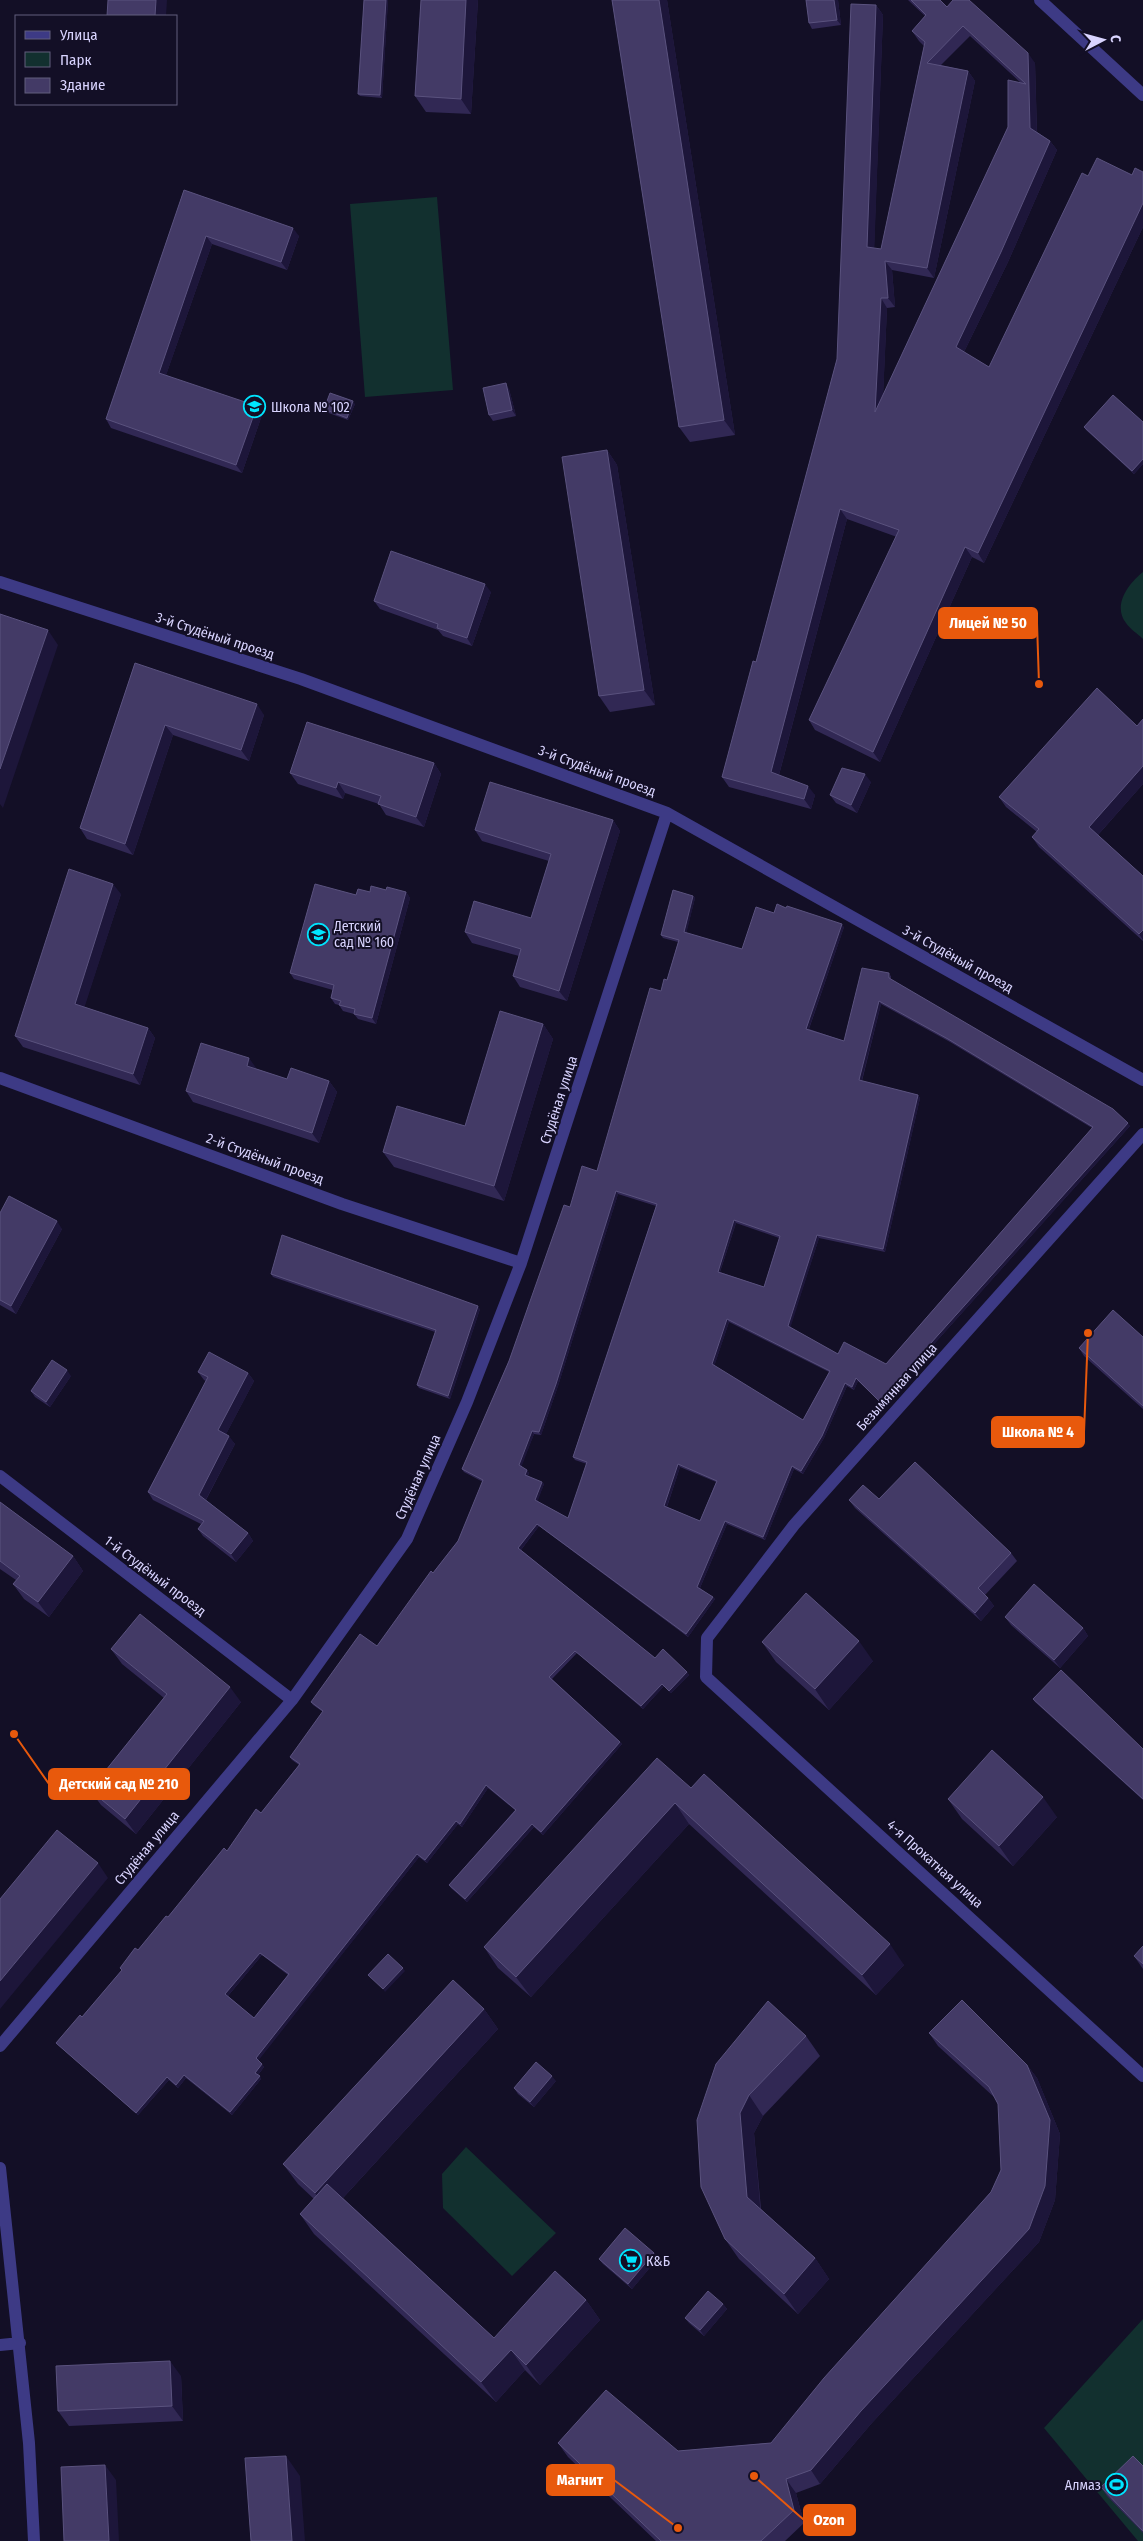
<svg xmlns="http://www.w3.org/2000/svg" width="1143" height="2541" font-family="'Fira Sans Condensed',sans-serif">
	<style>
		.green { fill: #12302f }
		.lines { fill: none; stroke-linecap: round; stroke-linejoin: round }
		.minor { stroke: #3d3a85; stroke-width: 12 }
		.tertiary { stroke: #3d3a85; stroke-width: 12 }
		.wall { fill: #312854; fill-rule: evenodd }
		.shaded-wall { fill: #1d163a }
		.building { fill: #433a66; stroke: #5a527e; fill-rule: evenodd }
		.labels { text-anchor: middle; dominant-baseline: central; stroke-width: 4; stroke-linejoin: round; paint-order: stroke }
		.poi-label { font-size: 14px; fill: #d9d4ff; stroke: #130f26; text-anchor: start }
		.street-label { font-size: 14px; fill: #d9d4ff; stroke: #130f26 }
		.leader { fill: none; stroke: #e8590c; stroke-width: 2 }
		.callout-dot { fill: #e8590c; stroke: #130f26; stroke-width: 2 }
		.callout { fill: #e8590c; stroke: #e8590c; stroke-width: 2 }
		.callout-label { font-size: 15px; text-anchor: middle; font-weight: bold; fill: #fff }
	</style>
	<rect width="100%" height="100%" fill="#130f26"/>
	<path class="green" d="M437,197L453,390L365,397L350,204Z
		M1143,572V639C1138,634 1130,629 1126,623C1112,605 1129,583 1143,572Z
		M466,2147L556,2233L512,2276L443,2208L442,2174Z
		M1143,2319V2541H1138L1044,2428Z"/>
	<g class="lines">
		<path class="minor" d="M0,582L301,679L667,813L1143,1080
			M0,1078L342,1204L521,1263
			M1143,1134L794,1525L707,1638L706,1677L1143,2076
			M0,1476L292,1700
			M0,2046L292,1700L407,1539L467,1402L521,1263L667,813
			M0,2168L29,2443L34,2541
			M0,2345L20,2343"/>
		<path class="tertiary" d="M1040,0L1143,95"/>
	</g>
	<path class="wall" d="M364,0H388L382,98L360,96L358,94Z
		M421,0H478L471,114L426,112L415,96Z
		M612,0H667L735,435L690,442L679,427Z
		M806,0H838L841,25L812,29L809,23Z
		M908,0H940L947,7L1035,63L1037,132L1050,141L1057,150L1008,262L964,352L989,367L1088,176L1132,175L1143,172V227L984,563L972,557L880,762L815,730L809,720L897,537L847,519L779,775L815,795L811,809L729,787L722,777L756,662L837,359L876,5L883,15L874,248L881,249L924,46L919,41L912,31L925,16ZM970,36L1021,83L1008,127L883,395L887,308L895,307L892,270L934,278L975,81L968,71L941,65Z
		M184,190L299,236L287,270L212,244L166,375L262,415L242,473L111,428L106,419Z
		M509,389L516,416L493,421L489,415Z
		M355,404L348,420L326,412L324,409Z
		M1143,422V464L1134,474L1086,430L1084,427Z
		M607,450L617,465L655,705L610,712L599,696Z
		M491,592L472,646L443,636L438,630L380,609L374,601Z
		M135,663L264,715L249,761L173,735L133,855L87,839L80,828Z
		M1143,719V784L1098,835L1143,876V941L1039,847L1032,837L1037,832L1006,807L999,797L1137,726Z
		M434,763L441,774L424,827L386,815L379,804L345,793L343,799L298,784L290,773Z
		M871,782L857,813L836,803L830,795Z
		M613,820L620,831L567,1001L520,987L513,976L519,956L472,943L465,932L531,918L549,861L482,841L475,830Z
		M386,890L406,892L410,898L376,1024L358,1019L354,1014L343,1011L339,1005L335,1004L331,998L333,990L294,979L290,973L356,895Z
		M121,894L84,1007L148,1028L155,1038L140,1085L23,1047L15,1036Z
		M693,896L695,898L686,933L742,949L774,913L844,927L809,1029L844,1041L891,975V979L1130,1126L881,1403L858,1381L854,1390L847,1386L824,1438L803,1474L794,1469L765,1540L727,1524L700,1588L715,1599L688,1637L539,1526L521,1550L655,1658L687,1672L689,1675L671,1693L664,1686L643,1709L577,1653L552,1679L622,1744L543,1835L534,1827L467,1902L451,1888L449,1885L515,1810L488,1788L462,1827L458,1824L427,1863L419,1857L258,2060L264,2067L258,2075L261,2079L232,2115L186,2078L178,2088L169,2080L138,2115L58,2045L56,2043L82,2017L122,1971L120,1968L138,1950L168,1917L261,1813L299,1765L292,1760L290,1757L323,1712L313,1705L311,1702L377,1646L433,1573L458,1541L483,1482L464,1472L462,1469L509,1361L570,1207L597,1171L661,991L667,980L678,942L663,938L661,935ZM881,1004L950,1042L1092,1128L886,1364L838,1354L790,1327L819,1238L885,1252L920,1098L918,1095L862,1081ZM618,1194L656,1206L573,1457L575,1460L587,1464L568,1518L537,1501L544,1484L528,1476L529,1473L521,1466L534,1434L541,1435L558,1386ZM736,1223L779,1238L764,1287L720,1272ZM729,1322L829,1372L803,1420L714,1366ZM680,1467L716,1482L700,1521L667,1507ZM262,1955L288,1975L254,2018L228,1996Z
		M543,1024L553,1039L504,1201L394,1167L383,1152L465,1126Z
		M257,1069L287,1079L329,1081L337,1092L319,1143L193,1102L186,1091Z
		M0,1213L62,1229L16,1314L0,1305Z
		M271,1274L480,1309L450,1399L419,1388L417,1385L435,1332L273,1277Z
		M1143,1337V1409L1084,1356L1079,1348Z
		M198,1372L248,1373L254,1381L226,1434L235,1444L206,1500L248,1533L253,1541L236,1562L203,1536L198,1529L201,1524L153,1500L148,1492L206,1381L204,1380Z
		M71,1376L50,1407L35,1397L31,1391Z
		M879,1499L1011,1553L1017,1561L985,1595L988,1598L994,1606L981,1621L855,1508L849,1500Z
		M0,1502L73,1556L83,1571L49,1617L24,1599L13,1584L16,1580L0,1569Z
		M1005,1617L1083,1628L1088,1636L1060,1668L1011,1625Z
		M762,1642L873,1661L829,1710L776,1662Z
		M111,1649L241,1702L136,1834L101,1805L90,1790L164,1698L122,1664Z
		M1033,1699L1143,1749V1800L1035,1702Z
		M691,1788L904,1965L876,1995L689,1824L531,1997L498,1968L484,1947Z
		M948,1799L1057,1817L1013,1866L962,1819Z
		M1143,1946V1969L1134,1956Z
		M484,2009L498,2029L343,2198L494,2338L586,2300L600,2320L540,2385L525,2370L496,2402L314,2234L300,2214L314,2199L298,2184L283,2164Z
		M929,2033L1027,2065L1037,2078L1060,2134L1055,2200L1039,2242L871,2424L820,2484L796,2493L804,2523L785,2541H656L568,2457L558,2443L678,2451L771,2443L991,2192L1001,2170L998,2104L994,2097L938,2046Z
		M806,2036L820,2056L763,2116L754,2133L761,2209L815,2258L829,2279L798,2314L739,2259L725,2239L697,2120Z
		M556,2081L534,2107L518,2094L514,2088Z
		M654,2253L658,2258L632,2289L603,2264L599,2259Z
		M723,2304L727,2309L704,2336L689,2323L685,2318Z
		M181,2376L183,2421L69,2426L58,2411Z
		M1143,2466V2533L1107,2496L1101,2487Z"/>
	<path class="shaded-wall" d="M156,0H167L166,16H155Z
		M386,0H388L382,98L380,95Z
		M466,0H478L471,114L461,99Z
		M659,0H667L735,435L724,420Z
		M834,0H838L841,25L837,20Z
		M876,5L883,15L874,257L867,247Z
		M1028,53L1035,63L1037,137L1030,128Z
		M968,71L975,81L934,278L927,268Z
		M1050,141L1057,150L1008,262L962,356L956,347Z
		M1143,203V227L984,563L978,553Z
		M293,228L299,236L287,270L281,262Z
		M206,236L212,244L164,381L159,373Z
		M885,261L892,270L895,307L888,298Z
		M881,298L887,308L882,422L875,412Z
		M506,383L509,389L516,416L512,410Z
		M353,401L355,404L348,420L347,418Z
		M257,406L262,415L242,473L236,465Z
		M607,450L617,465L655,705L644,690Z
		M1143,459V464L1134,474L1132,471Z
		M840,509L847,519L777,782L771,772Z
		M965,547L972,557L880,762L873,752Z
		M485,584L491,592L472,646L467,638Z
		M48,630L58,645L3,808L0,804V769Z
		M257,704L264,715L249,761L241,750Z
		M165,725L173,735L133,855L125,844Z
		M434,763L441,774L424,827L416,817Z
		M1143,766V784L1096,837L1089,827Z
		M865,774L871,782L857,813L851,805Z
		M338,782L345,793L343,799L336,788Z
		M808,786L815,795L811,809L804,799Z
		M613,820L620,831L567,1001L559,991Z
		M113,884L121,894L82,1015L75,1004Z
		M406,892L410,898L376,1024L372,1018Z
		M693,896L695,898L686,935L684,932Z
		M842,924L844,927L808,1031L806,1029Z
		M1143,930V940L1139,934Z
		M879,1001L881,1004L861,1083L859,1080Z
		M543,1024L553,1039L504,1201L494,1186Z
		M148,1028L155,1038L140,1085L133,1074Z
		M249,1058L257,1069L247,1066Z
		M329,1081L337,1092L319,1143L312,1133Z
		M918,1095L920,1098L885,1252L883,1249Z
		M1128,1123L1130,1126L881,1403L879,1401Z
		M616,1191L618,1194L558,1386L541,1435L539,1432Z
		M734,1220L736,1223L719,1274L718,1272Z
		M57,1221L62,1229L16,1314L11,1306Z
		M817,1235L819,1238L790,1329L788,1326Z
		M478,1306L480,1309L450,1399L448,1396Z
		M727,1319L729,1322L714,1367L712,1364Z
		M67,1370L71,1376L50,1407L46,1402Z
		M248,1373L254,1381L224,1438L218,1430Z
		M856,1378L858,1381L854,1390L852,1387Z
		M845,1383L847,1386L824,1438L803,1474L801,1471Z
		M532,1431L534,1434L521,1468L519,1465Z
		M229,1436L235,1444L204,1503L199,1495Z
		M678,1464L680,1467L666,1509L664,1506Z
		M792,1466L794,1469L765,1540L763,1537Z
		M527,1470L529,1473L527,1478L525,1475Z
		M542,1482L544,1484L537,1503L535,1500Z
		M725,1521L727,1524L699,1590L697,1587Z
		M537,1524L539,1526L520,1551L518,1548Z
		M248,1533L253,1541L236,1562L231,1554Z
		M73,1556L83,1571L49,1617L38,1602Z
		M713,1597L715,1599L688,1637L686,1634Z
		M988,1598L994,1606L981,1621L975,1613Z
		M1083,1628L1088,1636L1060,1668L1054,1660Z
		M859,1641L873,1661L829,1710L815,1689Z
		M687,1672L689,1675L671,1693L669,1691Z
		M662,1684L664,1686L643,1709L641,1706Z
		M230,1687L241,1702L136,1834L125,1819Z
		M620,1742L622,1744L543,1835L541,1832Z
		M486,1785L488,1788L462,1827L460,1824Z
		M1043,1797L1057,1817L1013,1866L999,1846Z
		M675,1803L689,1824L531,1997L516,1977Z
		M456,1821L458,1824L427,1863L425,1860Z
		M532,1824L534,1827L467,1902L465,1899Z
		M417,1854L419,1857L258,2061L256,2058Z
		M98,1863L108,1878L0,2009V1981Z
		M890,1944L904,1965L876,1995L862,1975Z
		M260,1953L262,1955L227,1997L225,1994Z
		M403,1968L405,1971L385,1992L383,1989Z
		M484,2009L498,2029L329,2213L315,2193Z
		M262,2064L264,2067L257,2076L255,2073Z
		M1027,2065L1037,2078L1060,2134L1055,2200L1039,2242L871,2424L820,2484L811,2470L1045,2186Z
		M184,2075L186,2078L178,2088L176,2085Z
		M260,2076L261,2079L232,2115L230,2112Z
		M552,2076L556,2081L534,2107L530,2102Z
		M167,2077L169,2080L138,2115L136,2113Z
		M749,2095L763,2116L754,2133L761,2217L747,2197L740,2113Z
		M654,2253L658,2258L632,2289L628,2284Z
		M815,2258L829,2279L798,2314L784,2294Z
		M586,2300L600,2320L540,2385L526,2365Z
		M723,2304L727,2309L704,2336L700,2330Z
		M511,2350L525,2370L496,2402L481,2382Z
		M170,2361L181,2376L183,2421L172,2406Z
		M286,2456L300,2476L305,2541H292Z
		M105,2465L116,2480L119,2541H109Z
		M786,2479L796,2493L804,2523L794,2510Z"/>
	<path class="building" d="M108,0H156L155,16H107Z
		M364,0H386L380,95L358,94Z
		M421,0H466L461,99L415,96Z
		M612,0H659L724,420L679,427Z
		M806,0H834L837,20L809,23Z
		M911,0H940L947,7L953,0H969L1028,53L1030,128L1050,141L1001,252L956,347L989,367L1082,173L1088,176L1097,158L1132,175L1135,168L1143,172V203L978,553L965,547L873,752L809,720L899,530L840,509L771,772L808,786L804,799L722,777L753,661L756,662L837,359L851,4L876,5L867,247L881,249L925,42L912,31L926,15ZM963,26L1026,84L1008,80V127L875,412L881,298H888L885,261L927,268L968,71L927,63Z
		M184,190L293,228L281,262L206,236L159,373L257,406L236,465L106,419Z
		M506,383L512,410L489,415L483,388Z
		M330,393L353,401L347,418L324,409Z
		M1113,395L1143,422V459L1132,471L1084,427Z
		M607,450L644,690L599,696L562,457Z
		M391,551L485,584L467,638L437,628L438,624L374,601Z
		M0,614L48,630L0,769Z
		M135,663L257,704L241,750L165,725L125,844L80,828Z
		M1097,688L1137,726L1143,719V766L1089,827L1143,876V930L1139,934L1032,837L1039,829L999,797Z
		M307,722L434,763L416,817L378,804L381,796L338,782L336,788L290,773Z
		M842,768L865,774L851,805L830,795Z
		M490,782L613,820L559,991L513,976L521,949L465,932L474,901L531,918L551,854L475,830Z
		M69,869L113,884L75,1004L148,1028L133,1074L15,1036Z
		M315,884L356,895L358,889L370,892L371,886L386,890L387,887L406,892L372,1018L354,1014L355,1009L339,1005L341,1001L331,998L334,985L290,973Z
		M673,890L693,896L684,932L742,949L756,907L774,913L777,904L786,908L787,906L842,924L806,1029L844,1041L862,968L889,973V978L1113,1109L1128,1123L879,1401L856,1378L852,1387L845,1383L822,1436L801,1471L792,1466L763,1537L725,1521L697,1587L713,1597L686,1634L537,1524L518,1548L655,1658L663,1649L687,1672L669,1691L662,1684L641,1706L575,1651L549,1677L620,1742L541,1832L532,1824L465,1899L449,1885L516,1810L486,1785L460,1824L456,1821L425,1860L417,1854L256,2058L262,2064L255,2073L260,2076L230,2112L184,2075L176,2085L167,2077L136,2113L56,2043L80,2015L82,2017L122,1970L120,1968L135,1948L138,1950L166,1916L168,1917L224,1848L227,1851L256,1809L261,1813L300,1764L290,1757L323,1711L311,1702L360,1634L377,1646L431,1571L433,1573L458,1541L483,1480L462,1469L509,1361L564,1205L570,1207L582,1166L597,1171L650,988L661,991L664,979L667,980L679,940L661,935ZM879,1001L948,1039L1093,1127L886,1364L844,1342L838,1354L788,1326L817,1235L883,1249L918,1095L859,1080ZM616,1191L657,1204L573,1457L587,1462L568,1518L535,1500L542,1482L525,1475L527,1470L519,1465L532,1431L539,1432L556,1384ZM734,1220L780,1236L764,1287L718,1272ZM727,1319L830,1371L803,1420L712,1364ZM678,1464L717,1481L700,1521L664,1506ZM260,1953L289,1974L254,2018L225,1994Z
		M500,1011L543,1024L494,1186L383,1152L397,1106L465,1126Z
		M201,1043L249,1058L247,1066L287,1079L291,1068L329,1081L312,1133L186,1091Z
		M9,1196L57,1221L11,1306L0,1300V1213Z
		M282,1235L478,1306L448,1396L417,1385L436,1330L271,1274Z
		M1113,1310L1143,1337V1406L1079,1348Z
		M209,1352L248,1373L218,1430L229,1436L199,1495L248,1533L231,1554L198,1529L204,1521L148,1492L208,1377L198,1372Z
		M52,1360L67,1370L46,1402L31,1391Z
		M915,1462L1011,1553L978,1588L988,1598L975,1613L849,1500L863,1485L879,1499Z
		M0,1502L73,1556L38,1602L13,1584L20,1576L0,1561Z
		M1034,1584L1083,1628L1054,1660L1005,1617Z
		M806,1593L859,1641L815,1689L762,1642Z
		M140,1614L230,1687L125,1819L90,1790L167,1694L111,1649Z
		M1061,1670L1143,1749V1799L1033,1699Z
		M992,1750L1043,1797L999,1846L948,1799Z
		M657,1758L691,1788L704,1774L890,1944L862,1975L675,1803L516,1977L484,1947Z
		M57,1830L98,1863L0,1981V1899Z
		M1143,1946V1964L1134,1956Z
		M388,1954L403,1968L383,1989L368,1975Z
		M453,1980L484,2009L315,2193L283,2164Z
		M962,2000L1027,2065L1050,2120L1045,2186L1029,2229L861,2411L811,2470L786,2479L794,2510L761,2541H661L558,2443L606,2390L678,2451L771,2443L824,2378L991,2192L1001,2170L998,2104L989,2087L929,2033Z
		M768,2001L806,2036L749,2095L740,2113L747,2197L815,2258L784,2294L725,2239L701,2187L697,2120L716,2064Z
		M536,2062L552,2076L530,2102L514,2088Z
		M327,2184L494,2338L555,2271L586,2300L526,2365L511,2350L481,2382L300,2214Z
		M625,2228L654,2253L628,2284L599,2259Z
		M708,2291L723,2304L700,2330L685,2318Z
		M170,2361L172,2406L58,2411L56,2366Z
		M286,2456L292,2541H251L245,2458Z
		M1133,2456L1143,2466V2531L1101,2487Z
		M105,2465L109,2541H64L61,2467Z"/>
	<defs>
		<symbol id="school-ring" viewBox="-11 -11 22 22"><circle r="9.5" fill="#130f26" stroke="#00e5ff" stroke-width="1.5"/><path d="M0-5L7-2L0 1L-7-2ZM-4 1L0 2.5L4 1V4Q0 6-4 4Z" fill="#00e5ff"/></symbol>
		<symbol id="supermarket-ring" viewBox="-11 -11 22 22"><circle r="9.5" fill="#130f26" stroke="#00e5ff" stroke-width="1.5"/><path d="M-6-5.5h2.5l.6 2H6L4.5 2H-2.5L-4.4-4H-6ZM-1.5 3.2a1.3 1.3 0 1 0 .1 0ZM3 3.2a1.3 1.3 0 1 0 .1 0Z" fill="#00e5ff"/></symbol>
		<symbol id="stadium-ring" viewBox="-11 -11 22 22"><circle r="9.5" fill="#130f26" stroke="#00e5ff" stroke-width="1.5"/><path d="M0-5a6.5 5 0 1 0 0 10a6.5 5 0 1 0 0-10ZM-3.5-1.8h7v3.6h-7Z" fill="#00e5ff"/></symbol>
	</defs>
	<g fill-rule="evenodd">
		<use href="#school-ring" x="242" y="394" width="25" height="25"/>
		<use href="#school-ring" x="306" y="922" width="25" height="25"/>
		<use href="#supermarket-ring" x="618" y="2248" width="25" height="25"/>
		<use href="#stadium-ring" x="1104" y="2472" width="25" height="25"/>
	</g>
	<g class="labels">
		<g class="poi-label">
			<text x="271" y="407">Школа № 102</text>
			<text x="334" y="926">Детский<tspan x="334" dy="16">сад № 160</tspan></text>
			<text x="646" y="2261">К&amp;Б</text>
			<text x="1101" y="2485" text-anchor="end">Алмаз</text>
		</g>
		<g class="street-label">
			<text transform="translate(215 636) rotate(18)">3-й Студёный проезд</text>
			<text transform="translate(597 771) rotate(20)">3-й Студёный проезд</text>
			<text transform="translate(958 959) rotate(29)">3-й Студёный проезд</text>
			<text transform="translate(559 1100) rotate(-72)">Студёная улица</text>
			<text transform="translate(265 1159) rotate(20)">2-й Студёный проезд</text>
			<text transform="translate(897 1387) rotate(-48)">Безымянная улица</text>
			<text transform="translate(418 1477) rotate(-66)">Студёная улица</text>
			<text transform="translate(155 1576) rotate(37)">1-й Студёный проезд</text>
			<text transform="translate(147 1848) rotate(-50)">Студёная улица</text>
			<text transform="translate(935 1864) rotate(42)">4-я Прокатная улица</text>
		</g>
	</g>
	<path class="leader" d="M1039 684L1037 623M1088 1333L1084 1432M14 1734L49 1784M678 2528L614 2480M754 2476L804 2520"/>
	<g class="callout-dot">
		<circle cx="1039" cy="684" r="5"/>
		<circle cx="1088" cy="1333" r="5"/>
		<circle cx="14" cy="1734" r="5"/>
		<circle cx="678" cy="2528" r="5"/>
		<circle cx="754" cy="2476" r="5"/>
	</g>
	<g class="callout">
		<rect x="939" y="608" width="98" height="30" rx="5"/>
		<rect x="992" y="1417" width="92" height="30" rx="5"/>
		<rect x="49" y="1769" width="140" height="30" rx="5"/>
		<rect x="547" y="2465" width="67" height="30" rx="5"/>
		<rect x="804" y="2505" width="51" height="30" rx="5"/>
	</g>
	<g class="callout-label">
		<text x="988" y="628">Лицей № 50</text>
		<text x="1038" y="1437">Школа № 4</text>
		<text x="119" y="1789">Детский сад № 210</text>
		<text x="580" y="2485">Магнит</text>
		<text x="829" y="2525">Ozon</text>
	</g>
	<rect x="15" y="15" width="162" height="90" fill="#130f26" stroke="#625e7d"/>
	<rect x="25" y="31" width="25" height="8" fill="#3d3a85" stroke="#625e7d"/>
	<text x="60" y="40" font-size="15" fill="#d9d4ff">Улица</text>
	<rect x="25" y="52" width="25" height="15" fill="#12302f" stroke="#625e7d"/>
	<text x="60" y="65" font-size="15" fill="#d9d4ff">Парк</text>
	<rect x="25" y="78" width="25" height="15" fill="#433a66" stroke="#625e7d"/>
	<text x="60" y="90" font-size="15" fill="#d9d4ff">Здание</text>
	<g transform="translate(1103 40) rotate(84)" stroke="#130f26" stroke-width="4" paint-order="stroke">
	<path d="M0-4L9 19L0 12L-9 19Z" fill="#d9d4ff"/>
	<text y="-8" font-size="14" font-weight="bold" text-anchor="middle" fill="#d9d4ff">С</text>
	</g>
</svg>
